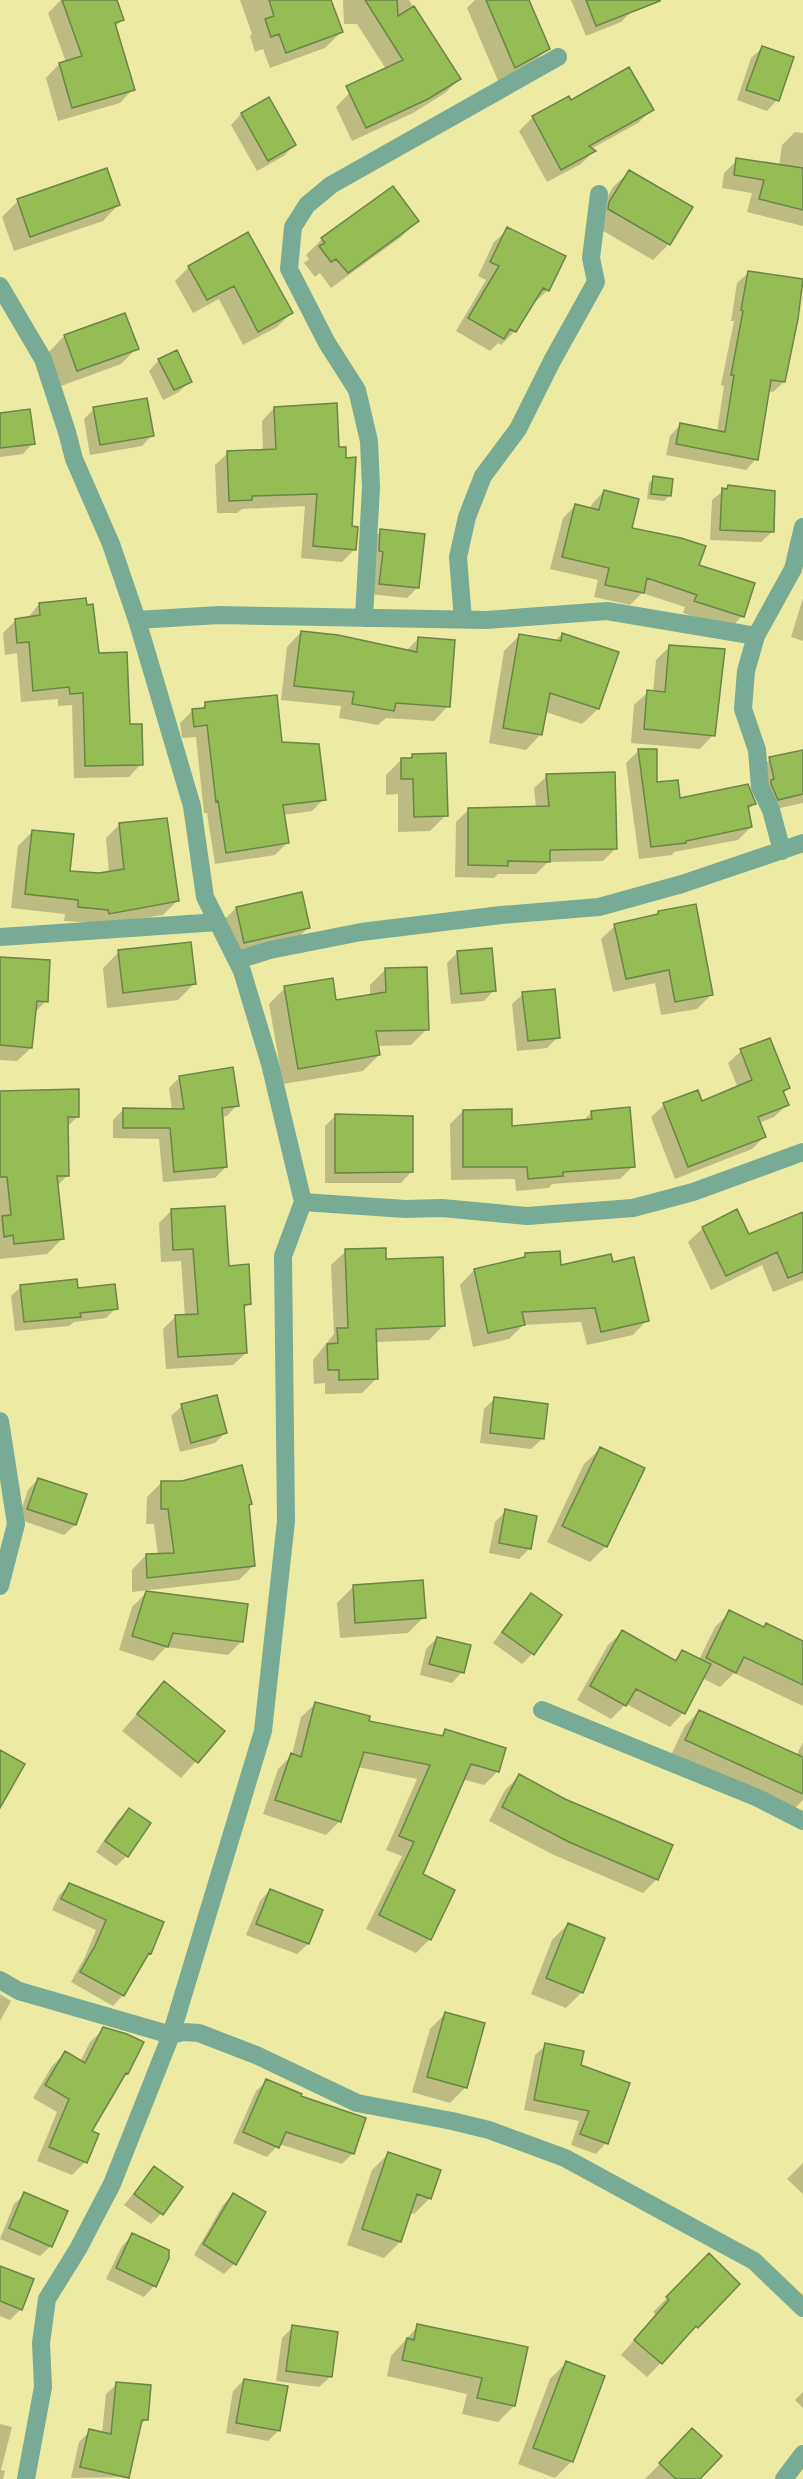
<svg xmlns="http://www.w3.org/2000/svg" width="803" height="2479" font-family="Jost,sans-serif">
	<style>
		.shadow { fill: #0003 }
		.building { fill: #96bc55; stroke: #6c8447; stroke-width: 1.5 }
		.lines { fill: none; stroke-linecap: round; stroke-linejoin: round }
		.street { stroke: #78ab96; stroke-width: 18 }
	</style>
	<rect width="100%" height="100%" fill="#eceaa3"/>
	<path class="shadow" d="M61,0H115L122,20L115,27L133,89L120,103L58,121L46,78L59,64L66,62L48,13Z
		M240,0H329L341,32L325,48L270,68L263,49L255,52L250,36L252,34Z
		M343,0H409L459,79L445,93L413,113L352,141L336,107L362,80L386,69L357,24H344Z
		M475,0H528L548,48L532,64L499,83L467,8Z
		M571,0H627L632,11L621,22L586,36Z
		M762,48L777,100L767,111L737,100L751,58Z
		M568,98L570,102L652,109L638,123L591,149L594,151L581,164L547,182L519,131L533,117Z
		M268,99L294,145L284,156L257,171L231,125L241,114Z
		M795,132L803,133V226L747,212L752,193L722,188L724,173L737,160L779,166L782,145Z
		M629,172L669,244L653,260L593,225L594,220L613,187Z
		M18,201L118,205L103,221L14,251L2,217Z
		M417,221L401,237L331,288L320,273L315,277L304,263L309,259L306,255L322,239Z
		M508,229L548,290L534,303L532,302L515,331L501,345L498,343L490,351L456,331L486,280L478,276L494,242Z
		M248,234L291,313L277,327L243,345L219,299L193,313L175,281L189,267Z
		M748,273L784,382L773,392L768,391L756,459L746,470L666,455L670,436L680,425L717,432L724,386L721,385L734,321H731L737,283Z
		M64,336L137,348L121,364L61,386L49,352Z
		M159,360L190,381L179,392L163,400L149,371Z
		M274,408L338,448L355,549L342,562L301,558L305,506L242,509L237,513H217L215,465L228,453L263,451L262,421Z
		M94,409L152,435L142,446L90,455L84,419Z
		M0,415L33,443L23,454L0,457Z
		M654,478L669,496L664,501L647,499L649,483Z
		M728,487L772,532L761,542L710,540L712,500Z
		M604,491L630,529L698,566L742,616L730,629L683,613L685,607L642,593L630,605L594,597L598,580L550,569L563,518L575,506L590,509L592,504Z
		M381,531L418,587L407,598L369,594L370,542Z
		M803,598V641L791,637Z
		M39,604L129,726L141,764L129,777L74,778L72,705L58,706V699L21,702L17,653L5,655L3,633L16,620L27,619Z
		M301,632L406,651L418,639L448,706L434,721L386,718L378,725L339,718L341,706L281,700L287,647Z
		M562,634L617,653L598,709L582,724L546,712L541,734L526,750L489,743L504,651L520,635L555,641Z
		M670,646L713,735L700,749L631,743L634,705L648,692H653L656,660Z
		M206,704L280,743L324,799L312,811L283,815L287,843L275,855L215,864L207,813H204L196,737L182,738L180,723L192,711L199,710Z
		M639,750L656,784L679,800L754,804L747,811L751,827L738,840L674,852L672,855L639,859L626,763Z
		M803,752V803L766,811L758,771L770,759Z
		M413,755L446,815L430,831L398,832V794L386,795V775L402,759H409Z
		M547,776L616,848L603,861L548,862L536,874H498L494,878L455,877L456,822L469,809L536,808L534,788Z
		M120,824L177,901L163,915L95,927L94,923L64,921L65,914L11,908L18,846L33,831L68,872L99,875L109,873L106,838Z
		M236,908L308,928L292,944L228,958L220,924Z
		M659,912L711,995L697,1009L661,1015L655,983L613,992L601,939L615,926L654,917Z
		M119,952L194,984L178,1000L107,1008L103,968Z
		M458,952L494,990L484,1001L451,1004L447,963Z
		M0,959L46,1001L34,1013L31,1048L17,1061L0,1060Z
		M386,969L427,1029L411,1045L377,1046L379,1055L363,1071L283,1084L269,1004L285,988L335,1002L370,996V985Z
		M523,994L558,1037L547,1048L517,1051L512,1004Z
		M741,1051L788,1088L783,1094L787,1105L774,1117L759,1123L764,1137L752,1149L675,1179L651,1117L664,1105L697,1092L701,1103L738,1088L728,1063Z
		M180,1077L237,1105L227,1116L221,1117L226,1167L215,1178L163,1182L159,1139L113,1138V1120L124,1109L172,1110L169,1088Z
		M0,1092L78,1116L67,1127L68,1175L57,1186L62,1239L47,1254L0,1259Z
		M463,1111L511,1128L582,1122L592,1112L633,1166L620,1179L552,1184L549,1188L516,1191L515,1179L451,1180L450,1124Z
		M336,1115L411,1172L401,1183H325V1126Z
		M171,1211L228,1267L249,1304L243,1310L246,1353L233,1365L166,1369L163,1329L176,1316H185L181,1261L161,1262L159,1223Z
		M803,1213V1280L773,1292L762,1265L711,1290L688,1242L703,1228L748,1236Z
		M346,1251L444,1325L429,1340L375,1342L377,1378L362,1393L325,1394V1383L314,1384L313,1360L334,1334L331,1265Z
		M526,1254L560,1267L612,1264L647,1320L633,1335L587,1345L581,1322L523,1325L509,1339L473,1347L460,1285L474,1270L520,1260Z
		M21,1287L77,1290L116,1308L106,1318L74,1322L69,1326L15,1331L11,1296Z
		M494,1399L542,1439L531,1449L480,1443L484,1409Z
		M182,1406L226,1432L215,1443L180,1452L171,1416Z
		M600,1449L606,1546L590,1562L547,1542L584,1464Z
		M38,1479L85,1495L75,1525L64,1535L18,1519L28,1490Z
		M162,1482L247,1507L254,1565L239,1580L132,1592V1570L146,1555H158L154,1524H146L147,1497Z
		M506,1511L530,1548L519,1559L489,1553L495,1522Z
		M353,1587L424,1617L408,1633L340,1638L337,1603Z
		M146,1593L242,1641L228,1655L166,1647L153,1661L119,1650L132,1607Z
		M531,1595L532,1654L522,1664L493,1643L520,1606Z
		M730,1612L763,1628L766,1625L803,1642V1706L734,1673L720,1687L702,1678L683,1713L670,1727L626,1704L611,1719L577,1700L608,1645L622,1632L673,1661L683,1651L699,1660L715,1627Z
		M437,1638L462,1672L452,1683L420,1675L426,1649Z
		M164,1683L223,1731L181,1778L122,1731Z
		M315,1704L367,1722L439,1737L445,1731L498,1771L484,1785L462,1779L421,1875L430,1939L416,1953L366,1929L402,1856L386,1850L417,1779L358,1767L340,1821L326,1835L263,1814L278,1769L292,1755L301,1717Z
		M699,1711L796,1756L803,1742V1800L793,1810L671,1755L685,1726Z
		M519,1776L657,1879L643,1893L554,1855L489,1821L505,1790Z
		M129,1810L127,1856L116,1866L96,1852L118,1820Z
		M69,1885L150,1953L143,1960L123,1995L113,2006L71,1982L85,1957L96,1930L52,1910L59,1895Z
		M270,1890L321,1911L308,1944L297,1954L246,1935L260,1901Z
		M568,1924L582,1992L566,2008L531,1994L552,1940Z
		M0,1994L11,2001L0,2021Z
		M446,2013L466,2087L450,2103L412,2092L430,2029Z
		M104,2029L127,2073L121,2079L90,2132L85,2162L72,2175L37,2161L57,2112L33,2098L52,2066L65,2053L80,2062L90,2042Z
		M546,2045L579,2066L606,2143L596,2154L571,2145L579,2121L524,2110L535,2055Z
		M267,2081L299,2097L353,2153L342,2164L279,2144L267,2157L233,2143L256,2091Z
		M388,2154L430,2198L414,2214L410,2213L400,2242L384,2258L347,2245L372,2170Z
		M803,2163V2194L787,2179Z
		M154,2168L161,2214L151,2224L124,2205Z
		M25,2194L51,2246L40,2256L0,2239L14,2204Z
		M233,2195L234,2264L224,2274L194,2255L223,2205Z
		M133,2235L170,2252L154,2286L144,2297L106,2279L122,2246Z
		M709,2256L738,2284L647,2377L621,2355L656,2315L653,2312Z
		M0,2267L21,2309L10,2320L0,2316Z
		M418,2326L526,2349L514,2406L498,2422L462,2414L467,2394L387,2376L391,2356Z
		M293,2327L330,2377L319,2387L276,2381L282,2338Z
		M566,2363L604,2377L571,2462L555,2478L518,2464L550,2379Z
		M244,2380L279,2430L268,2441L226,2433L233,2391Z
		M117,2384L146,2419L139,2427L127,2477L71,2478L79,2442L90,2431L102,2434L106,2394Z
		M803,2392V2408L795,2400Z
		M0,2424L12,2427L1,2470L5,2471L3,2479H0Z
		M682,2441L697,2479H645Z"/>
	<path class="building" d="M62,0H117L124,20L115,23L135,90L72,108L59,63L82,56Z
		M269,0H331L343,32L286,53L279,34L271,37L265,19L274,16Z
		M365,0H397L398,16L414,6L461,79L428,99L366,128L346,86L403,60Z
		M486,0H529L550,49L515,68Z
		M586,0H660V1L596,26Z
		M762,46L794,57L779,101L746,90Z
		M629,67L654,110L589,146L596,151L561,170L532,116L569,96L571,100Z
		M269,97L296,145L268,161L241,113Z
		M736,158L803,168V210L759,199L764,180L734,175Z
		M107,168L120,205L30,237L17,199Z
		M629,170L693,207L670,245L608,209L609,202Z
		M393,186L419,221L348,273L336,259L331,262L319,246L325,243L321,238Z
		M507,227L566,256L549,291L543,288L516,332L510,329L504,339L468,318L499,266L490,262Z
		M248,232L293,313L258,332L234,286L207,300L188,266Z
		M748,271L803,279L798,319L785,382L771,380L758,460L676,444L680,423L725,432L734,375H731L743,311L741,310Z
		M125,313L139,349L77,371L64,335Z
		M177,350L192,382L174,390L158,359Z
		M147,398L154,436L100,445L93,407Z
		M337,403L339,447H346V458L356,457L352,526L358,527L356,550L313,546L317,494L252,496V500L229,501L227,451L276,449L274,407Z
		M30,409L35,444L0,448V413Z
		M653,476L673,479L671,496L651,494Z
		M728,485L775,491L774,532L720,530L722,488L727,489Z
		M604,490L639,499L632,528L681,538L706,546L699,565L755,583L744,617L694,601L697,595L647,578L644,593L605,585L609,568L562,557L575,504L599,510Z
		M380,529L425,534L419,588L379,584L383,552L379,551Z
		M86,598L87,605L93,604L99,653L127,652L130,724H142L143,765L85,766L83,693L70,694L69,687L33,691L29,642L17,643L15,619L40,615L39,603Z
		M301,631L338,635L417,652L418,637L455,640L450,707L396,703L394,711L352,704L354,692L294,686Z
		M562,633L619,652L599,709L550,693L542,735L503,728L519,634L561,641Z
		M669,645L725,649L715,736L644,729L647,690L665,692Z
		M277,695L282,742L319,744L326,800L283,805L289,843L226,853L218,801L216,802L207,725L194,727L192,709L205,708V702Z
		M638,749H657V782L678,780L680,798L748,784L756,804L748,806L752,827L686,841V843L651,847Z
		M803,750V794L778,800L771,784V780L774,779L769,757Z
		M446,753L448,816L414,817L413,779H401V758H412V754Z
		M615,772L617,849L550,850V862L508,861V866L468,865V808L549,806L546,774Z
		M167,818L179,901L109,914L108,910L78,907V900L25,894L32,830L74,834L70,871L99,873L124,869L119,823Z
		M302,892L310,928L244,943L236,907Z
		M696,904L713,995L675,1002L669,970L626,979L614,924L658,914V911Z
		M191,942L196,984L123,993L118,950Z
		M492,948L496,991L461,994L457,951Z
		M0,957L50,960L48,1002L37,1001L32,1048L0,1045Z
		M427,967L429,1030L376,1031L380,1055L298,1069L284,986L333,978L336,1000L386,992L385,968Z
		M555,989L560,1038L528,1041L522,992Z
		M770,1038L790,1088L783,1091L789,1105L758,1117L766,1137L688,1167L663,1103L698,1090L702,1101L752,1080L740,1049Z
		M233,1067L239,1106L222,1108L227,1167L174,1172L170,1128H123V1108L184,1109L179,1076Z
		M79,1089V1117H68L69,1176H57L64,1239L14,1244L13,1235L4,1237L2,1216L11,1215L7,1177H0V1091Z
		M630,1107L635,1167L563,1172V1176L528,1179L527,1167H463V1110L512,1109V1126L592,1119L591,1111Z
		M335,1114L413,1116V1172L335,1173Z
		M225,1206L229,1266L249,1264L251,1304L244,1305L247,1353L178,1357L175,1315L198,1314L193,1249L173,1250L171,1209Z
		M737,1209L749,1234L803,1212V1272L788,1278L777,1252L726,1276L702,1227Z
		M386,1248V1259L443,1257L445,1326L376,1329L378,1379L339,1380V1370H328L327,1344L338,1343L337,1328H348L345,1249Z
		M560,1251L561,1265L611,1254L613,1262L634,1257L649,1321L601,1332L595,1308L522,1312L525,1325L488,1333L474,1269L525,1257V1253Z
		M77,1279L78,1288L115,1284L118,1309L80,1313L81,1317L24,1322L20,1285Z
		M217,1395L227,1433L191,1443L181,1404Z
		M494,1397L548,1404L544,1439L490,1433Z
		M600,1447L645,1468L607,1547L562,1526Z
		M242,1465L252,1504L249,1505L255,1566L147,1578L146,1554L174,1553L168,1509H161V1481H182Z
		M38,1478L87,1494L76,1525L27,1509Z
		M505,1509L537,1516L531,1549L499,1543Z
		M423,1580L426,1618L355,1623L353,1585Z
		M146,1591L248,1604L243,1642L173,1633L168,1647L132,1636Z
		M531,1593L562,1615L534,1655L502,1632Z
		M729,1610L764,1627L766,1623L803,1641V1685L744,1657L736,1673L706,1658Z
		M622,1630L676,1661L682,1650L711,1664L685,1714L636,1689L626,1706L590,1686Z
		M437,1637L471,1645L464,1673L429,1664Z
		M164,1681L225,1731L198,1763L137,1714Z
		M315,1702L370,1716L369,1721L443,1736L445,1729L506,1748L499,1772L471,1764L423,1874L455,1890L431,1940L379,1915L414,1842L399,1836L430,1765L364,1752L341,1822L275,1800L291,1753L301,1757Z
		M699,1710L803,1757V1794L685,1740Z
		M0,1750L25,1764L0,1808Z
		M519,1774L565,1799L673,1845L658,1880L569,1842L502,1807Z
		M129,1808L151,1823L128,1857L105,1841Z
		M69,1883L164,1922L151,1954L149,1953L124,1996L80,1972L95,1946L106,1920L61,1899Z
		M270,1889L323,1910L309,1944L256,1924Z
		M568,1923L605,1938L583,1993L546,1978Z
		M445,2012L485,2023L467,2088L427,2077Z
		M103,2027L127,2034L144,2042L128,2074L126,2073L92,2131L99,2134L87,2163L49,2147L69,2099L45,2085L65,2051L85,2063Z
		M545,2043L584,2051L581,2065L630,2083L608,2144L580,2134L589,2111L534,2100Z
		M266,2079L302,2094L301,2096L366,2118L354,2154L286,2132L279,2148L243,2132Z
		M388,2152L441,2170L431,2199L417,2194L401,2242L362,2229Z
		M154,2166L183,2187L163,2215L134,2194Z
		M24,2192L68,2211L52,2247L9,2228Z
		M233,2193L266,2212L236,2265L203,2244Z
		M132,2233L169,2250V2258L156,2287L116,2268Z
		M709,2253L740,2284L698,2328L696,2326L662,2364L634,2340L669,2300L666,2297Z
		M0,2266L34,2279L22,2310L0,2301Z
		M417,2324L528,2347L515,2406L477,2398L482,2378L402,2360L407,2338L414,2340Z
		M292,2325L338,2332L332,2377L286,2371Z
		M566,2361L605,2376L573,2462L533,2448Z
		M244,2379L288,2386L280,2431L236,2423Z
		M116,2382L151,2385L148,2420H142L129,2478L80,2467L89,2429L111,2434Z
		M692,2428L722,2456L700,2479H676L659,2463Z"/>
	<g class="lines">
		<path class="street" d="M0,286L43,359L67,432L74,459L111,544L137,620L192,806L205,897L242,971L270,1064L303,1202
			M364,618L371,487L369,441L357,390L327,343L289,269L293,227L307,205L331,185L558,57
			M137,620L219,615L486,620L607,611L756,636
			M463,620L458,557L467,517L483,476L518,429L552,361L596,282L591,258L599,194
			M782,851L771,810L760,787L757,750L743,709L746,671L756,636L793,569L803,527
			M0,937L218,922
			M238,960L270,950L361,932L501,915L599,907L682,884L803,843
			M0,1421L16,1524L0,1586
			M542,1710L758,1798L803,1821
			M0,1980L19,1991L171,2035L183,2032L199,2033L256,2055L357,2103L452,2121L489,2130L565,2158L754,2261L803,2308
			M26,2479L43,2387L41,2343L47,2299L78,2249L112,2184L171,2035L263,1731L286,1521L283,1256L303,1202L405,1209L442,1208L527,1216L633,1208L693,1192L803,1152
			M784,2479L803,2454"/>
	</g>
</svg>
